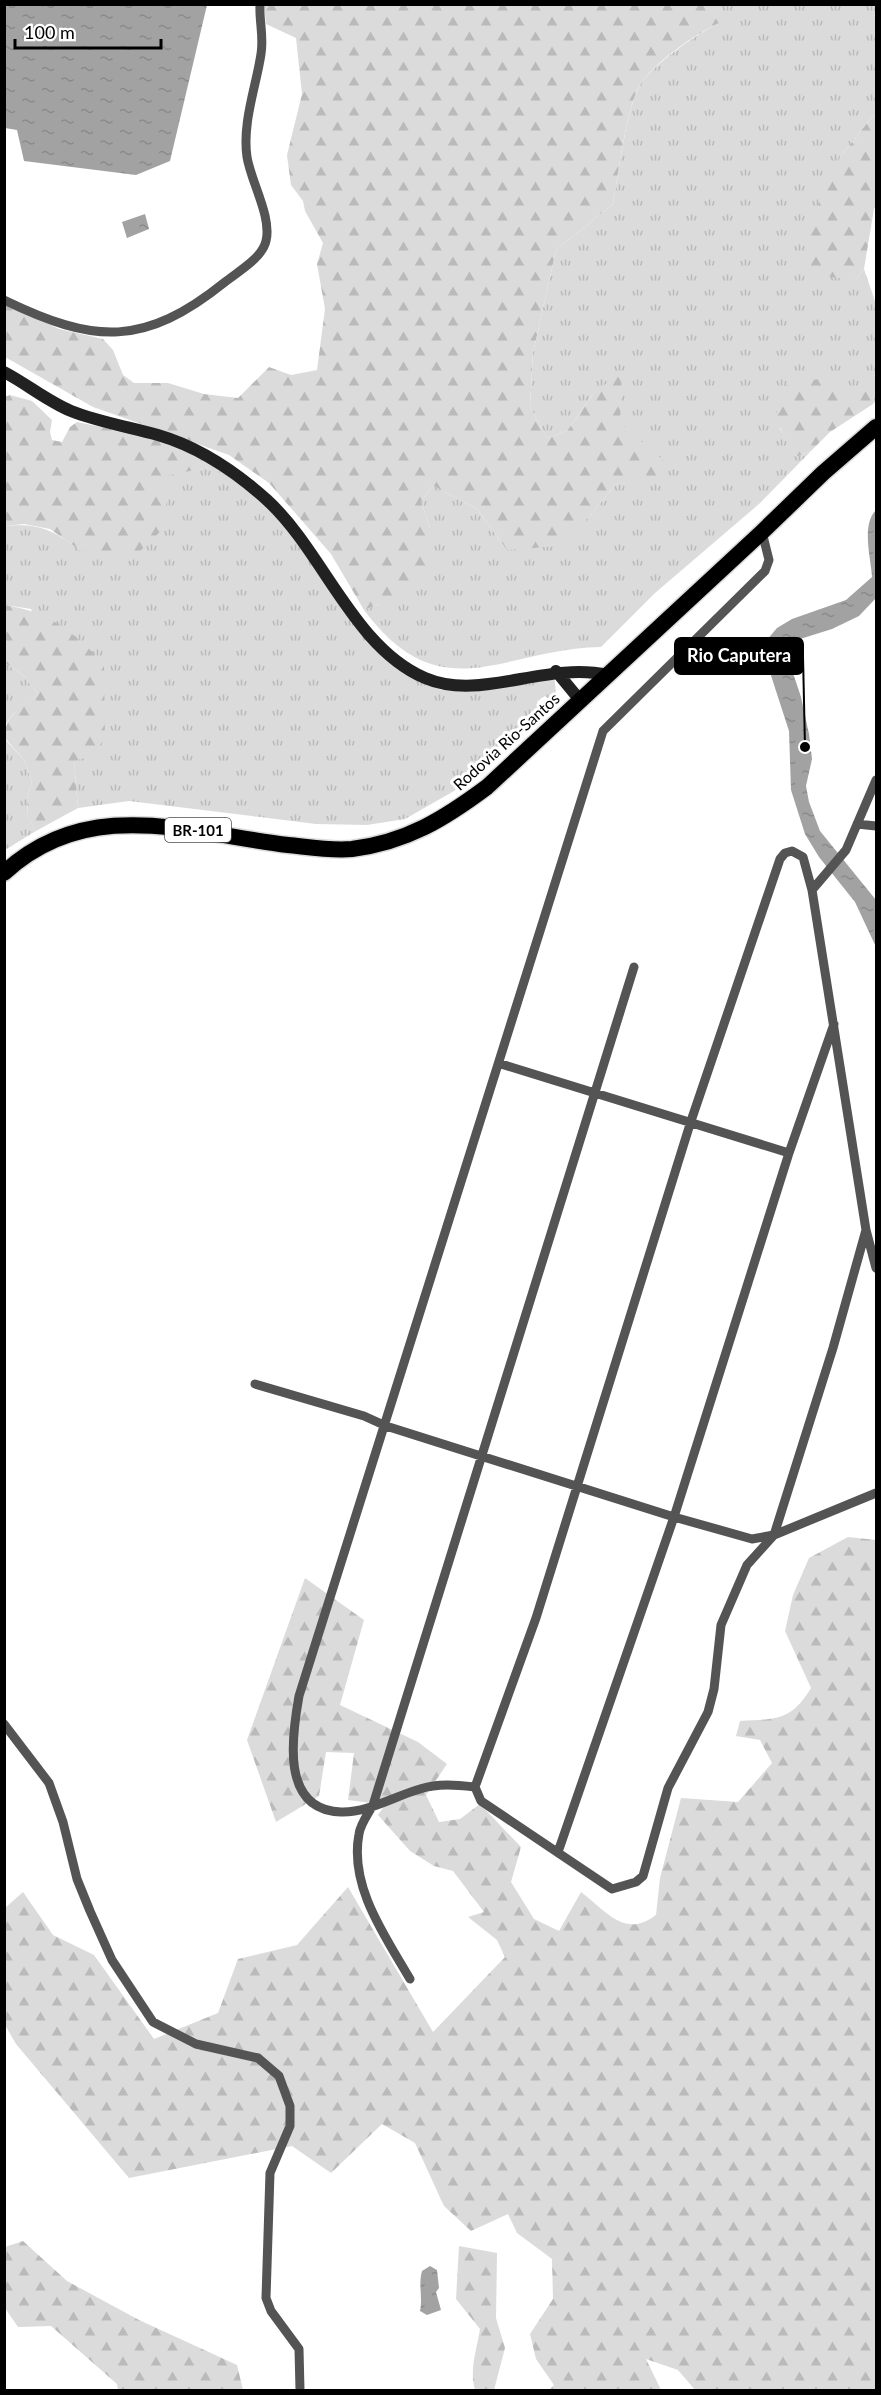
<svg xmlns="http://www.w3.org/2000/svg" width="881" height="2395" font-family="Lato,sans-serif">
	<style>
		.grass { fill: url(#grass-tufts) }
		.forest { fill: url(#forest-firs) }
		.water { fill: url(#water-ripples) }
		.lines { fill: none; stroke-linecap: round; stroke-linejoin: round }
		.highway-casing { stroke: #dbdbdb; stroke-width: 19 }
		.street { stroke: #545454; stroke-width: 9 }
		.secondary { stroke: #212121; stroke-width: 12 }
		.highway { stroke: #000; stroke-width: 16 }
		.labels { text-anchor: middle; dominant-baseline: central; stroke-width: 6; stroke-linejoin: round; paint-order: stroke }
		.shield { fill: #fff; stroke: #4c4c4c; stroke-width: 1.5 }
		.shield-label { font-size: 15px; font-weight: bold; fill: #000 }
		.street-label { font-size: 16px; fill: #000; stroke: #fff }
		.leader { fill: none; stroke: #000; stroke-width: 2 }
		.callout-dot { fill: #000; stroke: #fff; stroke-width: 2 }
		.callout { fill: #000; stroke: #000; stroke-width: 2 }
		.callout-label { font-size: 18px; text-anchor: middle; font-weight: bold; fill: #fff }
	</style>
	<defs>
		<pattern id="grass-tufts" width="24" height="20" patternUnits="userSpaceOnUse" patternTransform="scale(1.5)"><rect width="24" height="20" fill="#dbdbdb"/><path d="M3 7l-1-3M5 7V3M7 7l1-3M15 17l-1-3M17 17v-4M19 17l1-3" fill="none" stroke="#bababa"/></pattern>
		<pattern id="forest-firs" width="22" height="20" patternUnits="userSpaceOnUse" patternTransform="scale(1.5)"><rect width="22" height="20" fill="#dbdbdb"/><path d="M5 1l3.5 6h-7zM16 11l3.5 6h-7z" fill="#bababa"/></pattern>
		<pattern id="water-ripples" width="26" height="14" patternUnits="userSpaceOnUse" patternTransform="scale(1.5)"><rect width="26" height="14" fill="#a2a2a2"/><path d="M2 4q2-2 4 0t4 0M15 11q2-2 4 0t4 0" fill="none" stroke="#8a8a8a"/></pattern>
	</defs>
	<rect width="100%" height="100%" fill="#fff"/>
	<path class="grass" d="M706,5H876V112L840,157L855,280L864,269L876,304V401L873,404L874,394L780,428L796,457L811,451L759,504L655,593L601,647C501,649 441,713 364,610L380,604L430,528L421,501L433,486L477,509L507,550L588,518L615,485L657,477L619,423L593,394L567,431L547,438L530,407L533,353L556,250L613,204C618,178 627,101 642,82C659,60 694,36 719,23Z
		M209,467L221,469L273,509L354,619L390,663L441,690L554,676L556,692L550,699L544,696L537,702L539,707L454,791L405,819L367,825L316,824L129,801L78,808L74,761L31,609L5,605L4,526C40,523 52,530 80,550L151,538L166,525V475Z
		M5,663L23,675L38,694L13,714L5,725Z
		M4,738L25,761L32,782L27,799L28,817L36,831L5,850Z"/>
	<path class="forest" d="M706,4L719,23C693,36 660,58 642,82C627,100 618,178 613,204L556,250L533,353L530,407L547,438L567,431L593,394L622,371L620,423L665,462L657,478L615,485L588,518L558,546L507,550L477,509L433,486L421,501L430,528L433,567L380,604L364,610L331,554L269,483L229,455L93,407L5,357L4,303L59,329L103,339L113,350L123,375L134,383H168L204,394L238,398L269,367L291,375L317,370L325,309L317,264L323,243L305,211L303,201L291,185L287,155L302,94L296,38L266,24L264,5Z
		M876,112V206L874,209L864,269L855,280L829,277L810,265L805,233L840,157Z
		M802,379L825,380L874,394L873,404L830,432L811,451L796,457C782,435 771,414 780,388Z
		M10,395L32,401L52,420L50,432L52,440L62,442L70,427L77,422L160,439L221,469L219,473L209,467L166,476V526L136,555L121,557L80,550L50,529L24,524L5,526L4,397Z
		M4,605C52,612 70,631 104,663L105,739L89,757L74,761L78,808L36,831L28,817L27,799L32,782L25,761L5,738C4,715 22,707 38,694L23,675L5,663Z
		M848,1537L876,1540V2390H695L678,2370L646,2359L661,2390H549L554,2385L536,2359L530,2334L553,2299L552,2259L517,2233L508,2214L471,2231L444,2206L415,2143L382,2124L331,2173L292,2146L129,2178L16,2044L5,2025V1908L23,1892L53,1935L94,1955L154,2039L218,2013L238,1959L297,1945L348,1887L433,2032L505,1957L497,1940L468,1917L484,1912L453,1871L434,1866L410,1851L378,1815L385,1805L348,1800L354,1753L326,1752L319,1796L276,1822L247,1740L305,1578L364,1620L340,1705L418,1742L447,1764L426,1795L439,1822L460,1819L480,1804L521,1847L511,1882L534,1919L559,1931L581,1892C606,1911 625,1939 656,1915L660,1878L681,1798L738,1802L772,1763L760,1740L736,1736L740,1721C776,1719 791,1721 811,1688L785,1631L793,1595L809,1558Z
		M23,2241L67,2281L139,2320L237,2365L243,2390H118L117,2384L51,2326L18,2327L5,2308V2247Z
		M459,2246L497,2253L496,2318L505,2348L494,2390H475C469,2370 477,2349 480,2329L456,2299Z"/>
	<path class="water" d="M5,4L207,5L170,161L136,175L24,161L17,130L5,128Z
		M145,214L149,229L127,238L122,222Z
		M876,510V598L859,616L832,629L797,640L791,649L790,664L801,697L809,734L812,759L806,786L809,802L820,831L876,900V947L855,902L819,857L805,834L791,790L789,731L765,657L766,641L777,628L792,619L846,600L872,577C871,558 861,525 876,510Z
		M430,2266L437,2270L439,2288L436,2292L441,2310L427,2315L420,2311C423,2297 418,2285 422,2271Z"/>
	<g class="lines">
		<defs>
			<path id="highway" d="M4,873C88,795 189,833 288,845C308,847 331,851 352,849C407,842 444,819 487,787L762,532L823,473L876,427"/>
		</defs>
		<use href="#highway" class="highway-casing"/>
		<path class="street" d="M4,300C95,344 144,347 225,282C239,271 262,258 266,241C272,217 251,182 247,157C242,123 256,87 261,54C264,37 259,21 260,4
			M876,780L846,850L812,890L866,1230L876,1268
			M857,824L876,826
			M812,890L803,857L792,851L785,853L780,859L691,1121L536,1618L475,1787L481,1801L612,1889L636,1882L643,1876L668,1788L708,1712L714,1689L721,1625L747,1565L774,1535L876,1493
			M834,1024L789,1153L674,1517L752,1539L774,1535L833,1348L866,1230
			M501,1064L789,1153
			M255,1384L364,1416L386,1426L674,1517L558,1852
			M4,1724L49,1783L63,1822L77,1879L90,1911L112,1960L153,2022L196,2044L258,2058L279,2076L290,2106V2126L270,2173L266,2298L271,2311L299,2349L300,2390
			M475,1787C457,1785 438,1783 420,1789C395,1796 367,1813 341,1812C280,1810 292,1735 299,1696L603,731L765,571L769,560L762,532
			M410,1979C385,1936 349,1886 359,1834C360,1825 368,1814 373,1805L634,967"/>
		<path class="secondary" d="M4,372C27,384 47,401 71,411C99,422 129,427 158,435C199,447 236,472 267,500C323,551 353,647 425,678C481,702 545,661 608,675
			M556,671L579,699"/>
		<use href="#highway" class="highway"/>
	</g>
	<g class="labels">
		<rect class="shield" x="165" y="818" width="66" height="24" rx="4.5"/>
		<g class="shield-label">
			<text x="198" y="830">BR-101</text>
		</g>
		<g class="street-label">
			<text transform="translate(506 741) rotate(-42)">Rodovia Rio-Santos</text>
		</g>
	</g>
	<path class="leader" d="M805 747L803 656"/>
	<circle class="callout-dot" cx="805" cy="747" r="6"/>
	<rect class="callout" x="675" y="638" width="128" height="36" rx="6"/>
	<g class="callout-label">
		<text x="739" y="662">Rio Caputera</text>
	</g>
	<rect width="881" height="2395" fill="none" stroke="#000000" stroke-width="12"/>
	<path d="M15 39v9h146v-9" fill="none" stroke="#000000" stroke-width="3"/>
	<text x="24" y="39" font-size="18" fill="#000000" stroke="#ffffff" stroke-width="4.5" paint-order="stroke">100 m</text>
</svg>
